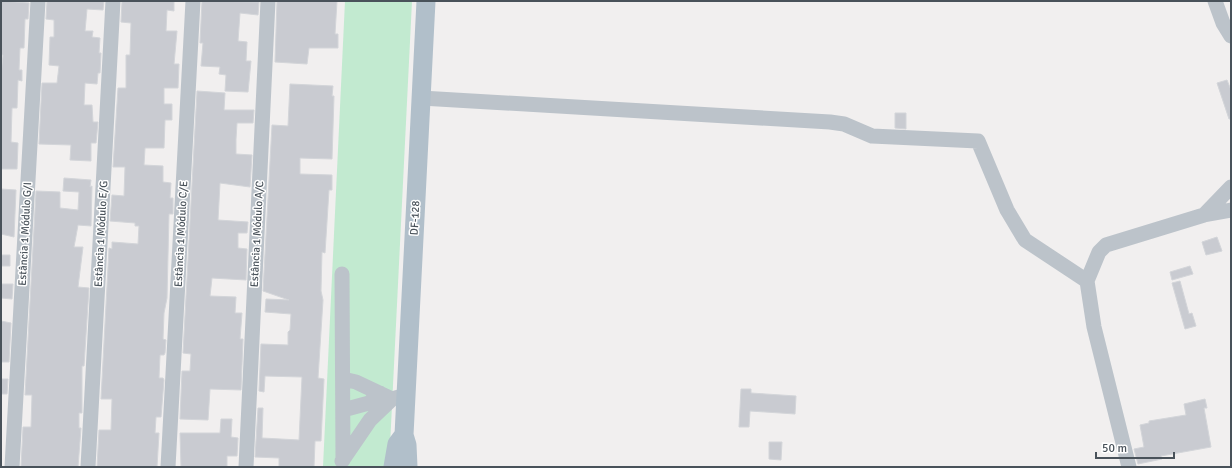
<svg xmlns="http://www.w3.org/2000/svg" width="1232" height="468" font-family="Signika,sans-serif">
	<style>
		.green { fill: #c2ead0 }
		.building { fill: #c9cbd1; stroke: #d3d5d9 }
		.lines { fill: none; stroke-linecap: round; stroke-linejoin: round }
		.minor { stroke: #bcc3ca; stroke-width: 15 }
		.major { stroke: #b1bfca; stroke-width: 19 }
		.labels { text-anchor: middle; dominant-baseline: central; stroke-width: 3; stroke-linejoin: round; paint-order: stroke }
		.street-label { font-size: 11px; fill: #49525a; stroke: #fff }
	</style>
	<rect width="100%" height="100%" fill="#f1efef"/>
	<path class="green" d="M345,1H412L389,466L387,467H323Z"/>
	<path class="building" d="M1,1L29,3L28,19H25L24,48H20L19,70H22V81L18,80L17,108H12L11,142L18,143L17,169H1V74L3,55H1Z
		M47,1H104L103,10L87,9L85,31H93L92,37L100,38L99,53H101L100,73H98L97,84L85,83L84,105H92L93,122H98L96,143H91V161L70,160L71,145L39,144L42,83H57L59,66L49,65L50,37H54V20L46,19Z
		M122,1H174V11L167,10L166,31H177L174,64H179L178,88H164V104H172V120H165L164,148H145L144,165L163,166V182L171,183L170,198H173V214H169L167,298L164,313L163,339L166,340L165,353L164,355H160L159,378H163L164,380L161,417H156L155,433H159L157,467H97L99,430H111L112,399H101L109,248L112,249V242L138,244L139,226H135V223L110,221L112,195L124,196L125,167H113L118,88H126V55H130L131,23L121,22Z
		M202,1L259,2L258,15L240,13L238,41L247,42L246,61H251L248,92L225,91L226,75L219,74L220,67L201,66L203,43H200Z
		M277,1H337L335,34H338V48H309L307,64L275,62Z
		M1227,80L1231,90V119H1229L1217,83Z
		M290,84L333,86L332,96H334L332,159L300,158V174L332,175V190H329L325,253L322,252L321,291L323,300L318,378L324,379L321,441H315L314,467H279V458L255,457L258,408H263L262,438L299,440L302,377L265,376L264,392L259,391L261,344L288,345V332L290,330L291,314L265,312L266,299L289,300L263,291L272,125L288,126Z
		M197,91L225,93L224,110H254L253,123H237L236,139V154L252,155L250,187L220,183L218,220L248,222L247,233H238V248L247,249L246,280L212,278L210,296L236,297L235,313H242L240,339H243L241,390L210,389L208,420L180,419L182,371H190L191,354L183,353Z
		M895,113H906V129L895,128Z
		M64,178L91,180L90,187L92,186L91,226L78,225L74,247H83L78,287L89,288L84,366H82V413H79V428H81L78,467H21L23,427H31L32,395H25L36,191L60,192V208L78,210L79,192L63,191Z
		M1,189L16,190L14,237L1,234Z
		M1217,237L1222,251L1206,255L1202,242Z
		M1,255H10V266H1Z
		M1190,266L1193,274L1172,280L1170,272Z
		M1180,281L1189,314L1192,313L1196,326L1185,329L1172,283Z
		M1,284H13L12,299L1,298Z
		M1,321L11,323L9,362H1Z
		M1,379H8L7,394H1Z
		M741,389H751V393L796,396L795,414L750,411L749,427H739Z
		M1205,399L1207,408H1204L1211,447L1161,456L1162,459L1138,464L1134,449L1144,447L1140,425L1149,423V421L1186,415L1184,404Z
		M221,419H232L231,437L238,438L237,456H227V467H181L180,433H220Z
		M769,442H782L781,460L769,459Z"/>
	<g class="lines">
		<path class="minor" d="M1215,1L1223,23L1231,36
			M421,98L830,122L844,124L872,136L978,141L1007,210L1025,240L1087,281
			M1204,215L1231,187
			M342,274L343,460
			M343,379L356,382L392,399
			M343,410L369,403L380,393
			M342,461L370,420L392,399L406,395
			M12,467L38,1
			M88,467L113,1
			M168,467L193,1
			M246,467L268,1
			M1129,467L1094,327L1087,281L1099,252L1106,245L1204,215L1231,210"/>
		<path class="major" d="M393,467L397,444L403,436
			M408,467L407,445L404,435L426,1"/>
	</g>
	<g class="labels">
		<g class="street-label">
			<text transform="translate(415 218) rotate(-87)">DF-128</text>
			<text transform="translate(25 234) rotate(-87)">Estância 1 Módulo G/I</text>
			<text transform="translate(101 234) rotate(-87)">Estância 1 Módulo E/G</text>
			<text transform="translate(181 234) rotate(-87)">Estância 1 Módulo C/E</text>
			<text transform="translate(257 234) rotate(-87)">Estância 1 Módulo A/C</text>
		</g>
	</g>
	<rect width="1232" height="468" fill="none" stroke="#49525a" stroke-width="4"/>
	<path d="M1096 452v6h78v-6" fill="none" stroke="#49525a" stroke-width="2"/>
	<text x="1102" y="452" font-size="12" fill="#49525a" stroke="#ffffff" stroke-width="3" paint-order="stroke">50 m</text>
</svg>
